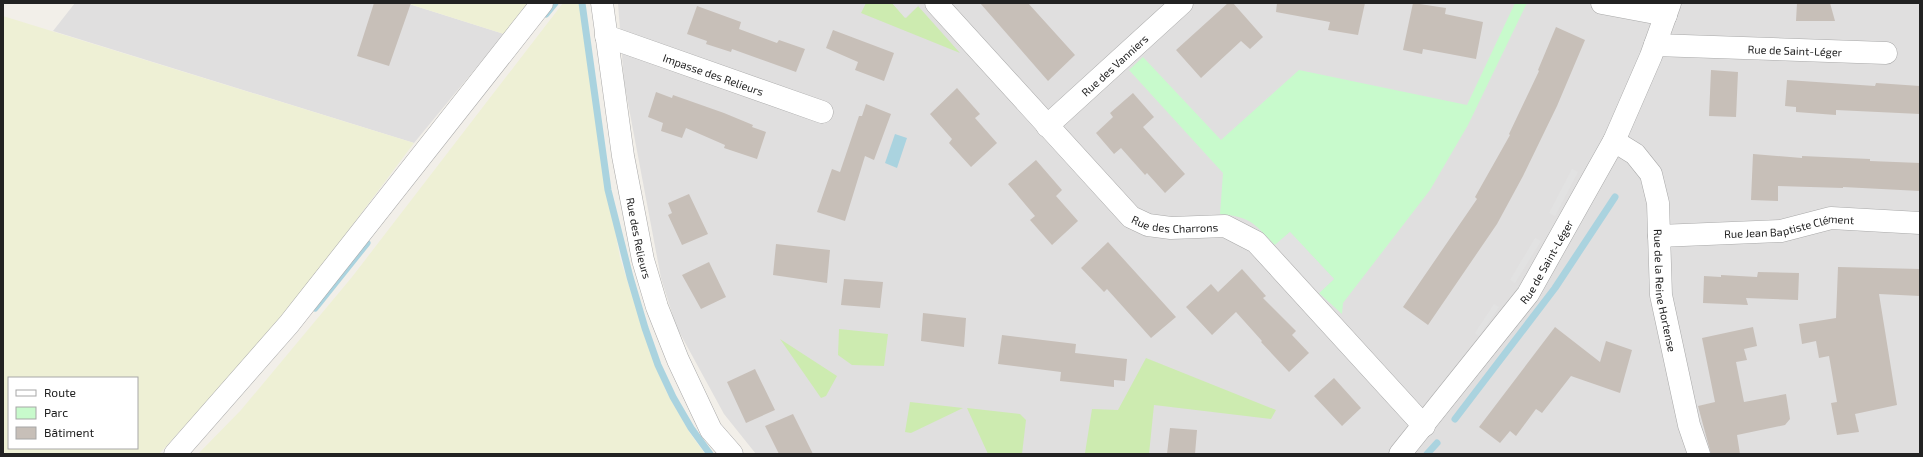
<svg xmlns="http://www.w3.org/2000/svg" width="1923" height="457" font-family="'Exo 2',sans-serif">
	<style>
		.residential { fill: #e0dfdf }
		.farmland { fill: #eef0d5; fill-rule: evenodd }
		.grass { fill: #cdebb0 }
		.park { fill: #c8facc }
		.parking { fill: #e2e2e2 }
		.water { fill: #aad3df }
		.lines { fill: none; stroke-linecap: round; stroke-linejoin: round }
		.stream { stroke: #aad3df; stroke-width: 7 }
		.building { fill: #c7bfb8 }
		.minor-casing { stroke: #a9a9a9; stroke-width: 23 }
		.minor { stroke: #fff; stroke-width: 22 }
		.labels { text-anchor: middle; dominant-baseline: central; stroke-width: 3.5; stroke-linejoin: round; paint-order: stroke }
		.street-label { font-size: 11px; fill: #222; stroke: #fff }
	</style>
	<rect width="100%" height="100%" fill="#f2efe9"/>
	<path class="residential" d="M75,3H406L504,34L414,143L53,31Z
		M618,3H1920V454H756L724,414L676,326L661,278L624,82Z"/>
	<path class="farmland" d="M406,3H527L504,34Z
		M563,3H582L608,190L620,258L648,345L666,391L690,433L705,454H198L241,410L352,277Z
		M3,16L414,143L315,275L244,361L159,454H3ZM9,378H137V448H9Z"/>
	<path class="grass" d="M866,3H892L906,18L918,6L960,53L861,13Z
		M839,329L888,334L884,366L852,365L838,355Z
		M780,339L837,376L826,396L821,398Z
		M1146,358L1276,410L1271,419L1154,405L1149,454L1085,453L1092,409L1118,410Z
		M910,402L963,408L911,433L905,432Z
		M967,408L1020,414L1026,420L1022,454H988Z"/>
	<path class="park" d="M1515,3H1527L1468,125L1430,190L1343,303L1342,314L1319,293L1334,279L1290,232L1275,245C1254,224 1252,217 1220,214L1223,173L1129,70L1143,57L1221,140L1299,70L1467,105Z"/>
	<path class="parking" d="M892,3H915L918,6L905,18Z
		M1572,169L1578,172L1555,216L1549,213Z
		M1290,232L1334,279L1319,293L1275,245Z
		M1535,238L1541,241L1515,283L1510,280Z
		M1494,304L1499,307L1479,336L1475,333Z"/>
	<path class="water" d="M895,134L907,138L897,168L885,163Z"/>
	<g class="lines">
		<path class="stream" d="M582,3L608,190L630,277L645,328L658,365L673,397L691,428L710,454
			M546,14L555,3
			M315,308L367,243
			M1455,419L1555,288L1615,197
			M1427,454L1437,443"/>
	</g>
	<path class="building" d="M374,3H411L389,66L357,56Z
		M980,3H1028L1075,55L1048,81Z
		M1228,3H1233L1263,37L1250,49L1241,41L1201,78L1176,50Z
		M1277,3H1365L1358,35L1328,30L1330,22L1276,12Z
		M1413,3L1446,8L1445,14L1483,22L1476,59L1423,49L1422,54L1403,50Z
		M1797,3H1830L1835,21H1796Z
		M697,6L741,22L739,29L777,43L779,40L805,49L796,72L732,49L731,52L706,44L707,41L687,34Z
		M1556,27L1585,40L1557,106L1523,176L1497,224L1428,325L1403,307L1477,199L1475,197L1510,135L1509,134L1539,71L1538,70Z
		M833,30L894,53L884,81L855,70L858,62L826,48Z
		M1711,70L1738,72L1736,117L1709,116Z
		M1787,80L1875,86L1876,83L1920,86V114L1836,110V115L1796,112V107L1785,106Z
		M957,88L980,114L975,118L997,143L971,167L949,143L952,139L930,114Z
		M656,92L672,98L673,95L724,113L753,125L752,127L766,132L757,159L724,148L725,145L686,128L682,138L661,131L663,123L648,117Z
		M1133,93L1154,117L1143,127L1185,174L1165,193L1147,173L1145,175L1121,148L1114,154L1096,133L1113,117L1110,113Z
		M866,104L891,114L874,160L865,156L845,221L817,212L832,169L840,172L859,116H862Z
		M1753,154L1802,158V156L1847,158L1870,159V161L1920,163V191L1843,187V188L1778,186V201L1751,200Z
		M1036,160L1062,190L1056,196L1078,221L1052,245L1030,220L1035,216L1008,184Z
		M689,194L708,234L682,245L668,215L672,213L668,203Z
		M1108,242L1176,317L1151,338L1107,289L1104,292L1081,268Z
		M776,244L830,250L827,283L773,275Z
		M709,262L726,297L701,309L682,275Z
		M1838,267L1920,269V296L1879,294L1897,405L1855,414L1859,432L1837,435L1831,403L1837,402L1829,356L1819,358L1816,341L1802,344L1799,324L1836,318Z
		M1242,269L1266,296L1263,298L1296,331L1292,335L1309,353L1289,372L1261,342L1262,341L1236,312L1212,335L1186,307L1211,284L1218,292Z
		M1758,272L1799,273L1798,300L1746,298L1748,305L1703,303L1704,276L1721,277V275L1757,277Z
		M844,279L883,282L880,308L841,305Z
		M923,313L966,318L964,347L921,341Z
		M1555,327L1600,362L1606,341L1632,350L1620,393L1571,376L1542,413L1536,409L1516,436L1510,431L1500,443L1479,427Z
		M1753,327L1757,346L1744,349L1747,360L1736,362L1744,402L1786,394L1790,419L1785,425L1737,435L1740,454H1711L1698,406L1715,402L1702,338Z
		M1002,335L1076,344L1075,353L1127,359L1125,381L1114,380V387L1060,381L1061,372L998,364Z
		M755,369L775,410L746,423L727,382Z
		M1334,378L1361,408L1342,426L1314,396Z
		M793,414L813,454H779L765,426Z
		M1170,428L1197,430L1195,454H1167Z"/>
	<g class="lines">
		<defs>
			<g id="minor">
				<path id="s1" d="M602,3L623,156L643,260L657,307L678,360L711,430L732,454"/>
				<path id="s2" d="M936,3L1131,217L1148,225L1171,228L1225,226L1256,242L1424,426"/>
				<path d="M1602,3L1666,15"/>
				<path id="s3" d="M606,36L822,112"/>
				<path id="s4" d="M1655,45L1886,53"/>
				<path id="s5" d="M1047,126L1182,3"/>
				<path id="s6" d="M1614,141L1635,154L1651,174L1658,203L1661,295L1689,425L1699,454"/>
				<path id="s7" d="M1659,236L1781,231L1831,218L1920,223"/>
				<path d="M175,454L289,324L542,3"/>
				<path id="s8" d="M1400,454L1528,294L1614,141L1651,56L1670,3"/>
			</g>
		</defs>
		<use href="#minor" class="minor-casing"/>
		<use href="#minor" class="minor"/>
	</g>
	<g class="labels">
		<g class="street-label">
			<text stroke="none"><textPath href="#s4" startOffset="140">Rue de Saint-Léger</textPath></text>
			<text stroke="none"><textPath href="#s5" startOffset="91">Rue des Vanniers</textPath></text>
			<text stroke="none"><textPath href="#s3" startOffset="114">Impasse des Relieurs</textPath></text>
			<text stroke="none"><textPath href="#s2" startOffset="335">Rue des Charrons</textPath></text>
			<text stroke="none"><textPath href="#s7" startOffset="131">Rue Jean Baptiste Clément</textPath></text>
			<text stroke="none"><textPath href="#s1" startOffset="238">Rue des Relieurs</textPath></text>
			<text stroke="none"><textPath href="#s8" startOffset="242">Rue de Saint-Léger</textPath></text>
			<text stroke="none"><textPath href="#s6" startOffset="168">Rue de la Reine Hortense</textPath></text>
		</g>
	</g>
	<rect width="1923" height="457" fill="none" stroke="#222222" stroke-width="8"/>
	<rect x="8" y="377" width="130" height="72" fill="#ffffff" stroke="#a7a7a7"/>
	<rect x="16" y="390" width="20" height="6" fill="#ffffff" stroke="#a7a7a7"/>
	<text x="44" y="397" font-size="12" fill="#222222">Route</text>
	<rect x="16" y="407" width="20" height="12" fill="#c8facc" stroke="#a7a7a7"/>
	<text x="44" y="417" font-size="12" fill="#222222">Parc</text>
	<rect x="16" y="427" width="20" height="12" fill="#c7bfb8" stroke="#a7a7a7"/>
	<text x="44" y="437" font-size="12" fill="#222222">Bâtiment</text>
</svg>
